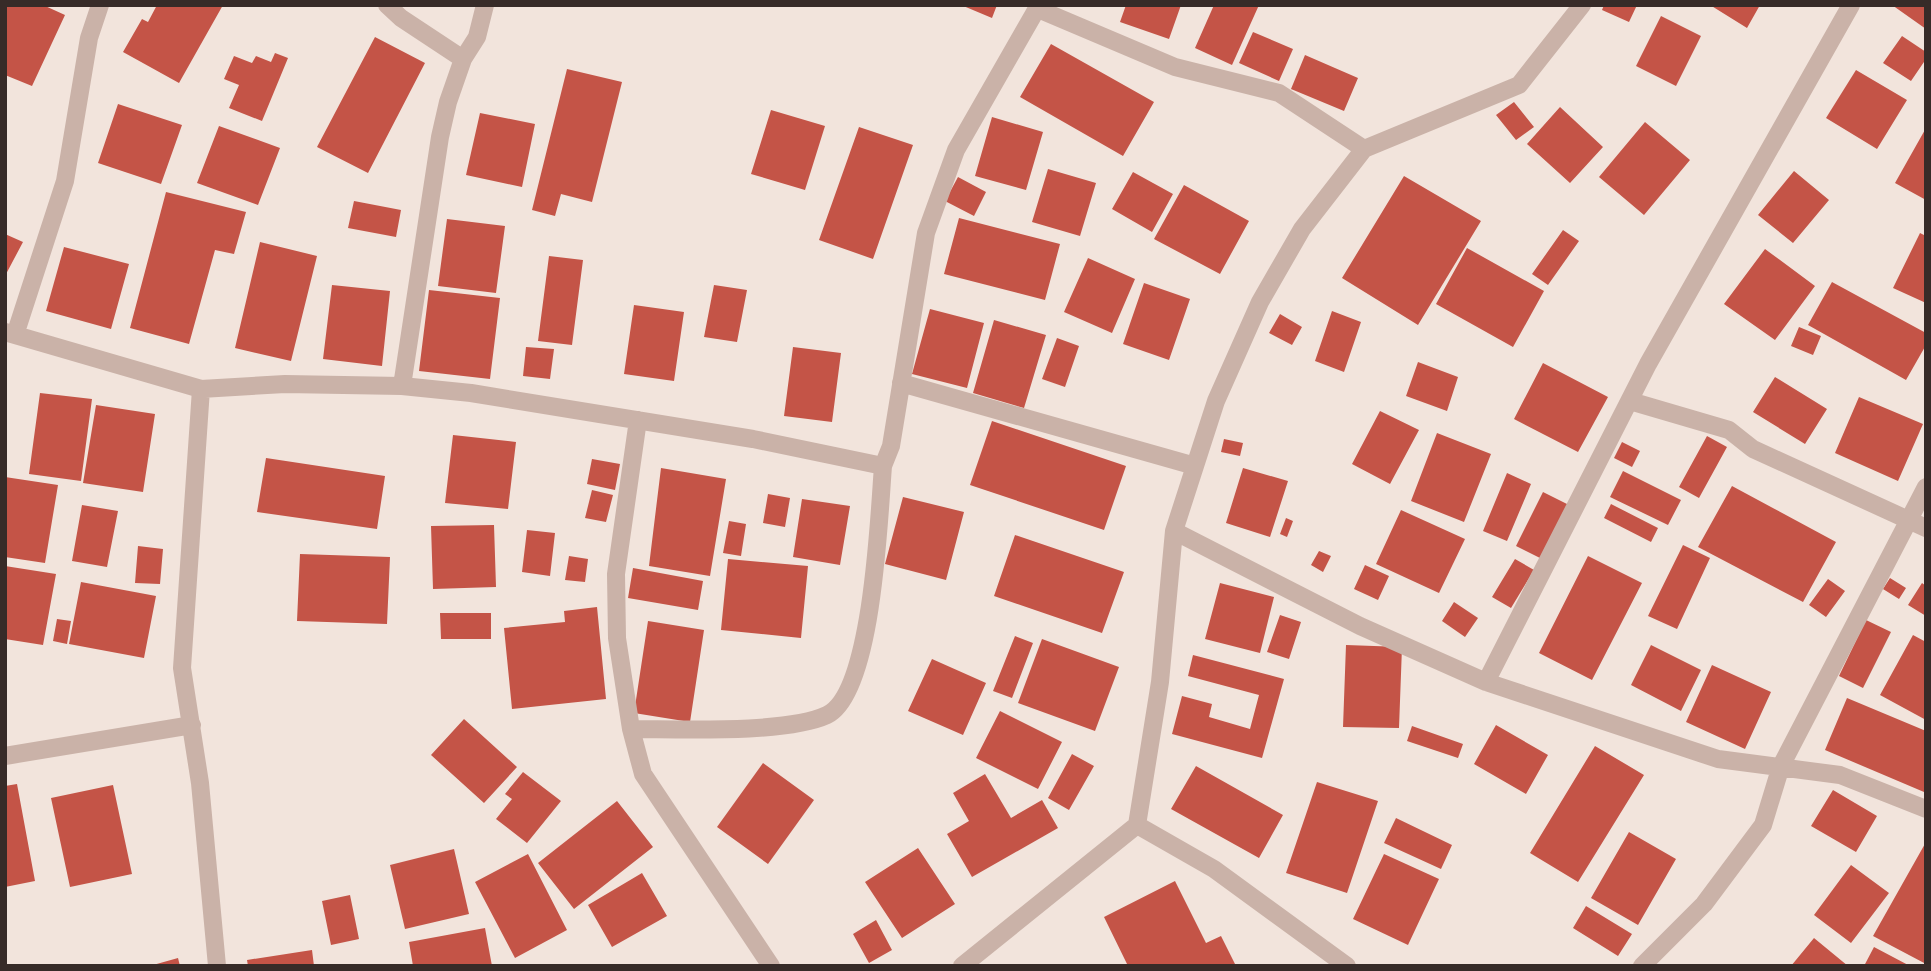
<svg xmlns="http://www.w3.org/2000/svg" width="1931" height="971" font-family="Inter,sans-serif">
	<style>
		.building { fill: #c45447 }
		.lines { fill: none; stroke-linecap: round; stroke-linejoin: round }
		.minor { stroke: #cab2a8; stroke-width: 18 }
	</style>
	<rect width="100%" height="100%" fill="#f2e4dc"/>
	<path class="building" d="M5,5H43L65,15L32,86L5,75Z
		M157,5H223L179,83L123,52L142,19L148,22Z
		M961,5H997L992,18Z
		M1126,5H1181L1169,39L1120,22Z
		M1214,5H1259L1232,65L1195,48Z
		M1604,5H1637L1629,22L1602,10Z
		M1710,5H1760L1747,28Z
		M1892,5H1926V29Z
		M1661,16L1701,36L1676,86L1636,66Z
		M1253,32L1293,49L1279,81L1239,63Z
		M1902,36L1926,52V59L1911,81L1883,63Z
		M375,37L425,63L368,173L317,147Z
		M1051,44L1154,102L1123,156L1020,97Z
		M275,53L288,58L262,121L229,108L239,85L224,79L234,56L252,63L256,56L271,62Z
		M1305,55L1358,78L1344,111L1291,89Z
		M567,69L622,82L592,202L561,194L555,216L532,210Z
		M1856,70L1907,100L1877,149L1826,118Z
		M1514,102L1534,127L1516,140L1496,115Z
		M118,104L182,125L161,184L98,163Z
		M1560,107L1603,147L1570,183L1527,144Z
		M771,110L825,126L805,190L751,174Z
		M480,113L535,124L522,187L466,175Z
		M992,117L1043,132L1026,190L975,176Z
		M1645,122L1690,160L1644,215L1599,177Z
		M219,126L280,148L258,205L197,183Z
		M859,127L913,145L873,259L819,240Z
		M1926,128V200L1895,183Z
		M1048,169L1096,183L1080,236L1032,222Z
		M1794,171L1829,200L1793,243L1758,215Z
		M1133,172L1173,194L1152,232L1112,209Z
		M1404,176L1481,221L1418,325L1342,278Z
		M958,177L986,192L974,216L945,201Z
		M1184,185L1249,221L1220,274L1154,239Z
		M166,192L246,212L234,254L215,250L189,344L130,328Z
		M354,201L401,210L396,237L348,228Z
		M959,218L1060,244L1045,300L944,274Z
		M447,219L505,226L496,293L438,286Z
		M1563,230L1579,241L1548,285L1532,274Z
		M1920,233L1926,236V303L1893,288Z
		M5,234L23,242L5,276Z
		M260,242L317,256L291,361L235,348Z
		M64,247L129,264L111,329L46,311Z
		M1467,248L1544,291L1513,347L1436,304Z
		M1765,249L1815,286L1775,340L1724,304Z
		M549,256L583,260L572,345L538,341Z
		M1088,258L1135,279L1112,333L1064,312Z
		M1832,282L1926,333V345L1906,380L1808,325Z
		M1144,283L1190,299L1169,360L1123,344Z
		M332,285L390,291L382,366L323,359Z
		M714,285L747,290L737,342L704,337Z
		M429,290L500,298L490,379L419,371Z
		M634,305L684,312L674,381L624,374Z
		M930,309L984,323L967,388L912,374Z
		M1332,311L1361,322L1344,372L1315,361Z
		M1280,314L1302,327L1292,345L1269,333Z
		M994,320L1046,335L1024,408L973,393Z
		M1799,327L1821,336L1813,355L1791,346Z
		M1057,338L1079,346L1065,387L1042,379Z
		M526,347L554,349L550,379L523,376Z
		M793,347L841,353L832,422L784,416Z
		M1418,362L1458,377L1447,411L1406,396Z
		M1543,363L1608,397L1578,452L1514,419Z
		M1775,377L1827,409L1805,444L1753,412Z
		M40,393L92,399L81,481L29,474Z
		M1859,397L1923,424L1898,481L1835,453Z
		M96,405L155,414L143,492L83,483Z
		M1380,411L1419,430L1390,484L1352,464Z
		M992,421L1126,466L1104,530L970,485Z
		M1437,433L1491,454L1464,522L1411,501Z
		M453,435L516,442L508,509L445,503Z
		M1707,436L1727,447L1699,498L1679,487Z
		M1224,439L1243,443L1240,456L1221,452Z
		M1622,442L1640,451L1632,467L1614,458Z
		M266,458L385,476L377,529L257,512Z
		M592,459L620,464L615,490L587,484Z
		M661,468L726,479L710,576L649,566Z
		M1243,468L1288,481L1270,537L1226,523Z
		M1623,471L1681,500L1668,525L1610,497Z
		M1507,473L1531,484L1507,541L1483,531Z
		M5,477L58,485L45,563L5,557Z
		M1732,486L1836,542L1803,602L1698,547Z
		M592,490L613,495L606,522L585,518Z
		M1543,492L1569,505L1542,559L1516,546Z
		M768,494L790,498L785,527L763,523Z
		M903,497L964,512L946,580L885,564Z
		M802,499L850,506L840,565L793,557Z
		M1611,504L1658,528L1651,542L1604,518Z
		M82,505L118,511L107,567L72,561Z
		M1401,510L1465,539L1439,593L1376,564Z
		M1286,518L1293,521L1287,537L1280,534Z
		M729,521L746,524L741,556L723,553Z
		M494,525L496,587L433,589L431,526Z
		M527,530L555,533L550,576L522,572Z
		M1015,535L1124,572L1102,633L994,596Z
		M1683,545L1710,558L1677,629L1648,616Z
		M138,546L163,549L160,584L135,583Z
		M1319,551L1331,556L1323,572L1311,565Z
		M300,554L390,557L387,624L297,621Z
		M569,556L588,559L585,582L565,580Z
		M1588,556L1642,583L1592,680L1539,653Z
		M728,559L808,566L801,638L721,630Z
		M1515,559L1534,570L1511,608L1492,597Z
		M1365,565L1389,576L1378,600L1354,589Z
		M5,566L56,574L43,645L5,639Z
		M633,568L703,581L698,610L628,598Z
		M1890,578L1906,588L1899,599L1883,589Z
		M1828,579L1845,591L1826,617L1809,605Z
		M81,582L156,596L144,658L69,644Z
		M1220,583L1274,597L1260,653L1205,639Z
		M1922,583L1926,586V616L1908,605Z
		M1454,602L1478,618L1465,637L1442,621Z
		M597,607L606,699L512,709L504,628L565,622L564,611Z
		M440,613H491V639H441Z
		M1280,615L1301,622L1289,659L1267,652Z
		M57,619L71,621L67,644L53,641Z
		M1866,620L1891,632L1863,688L1839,676Z
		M648,621L704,630L690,722L634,713Z
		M1913,635L1926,642V720L1880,695Z
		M1015,636L1033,643L1012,698L993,691Z
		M1042,639L1119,667L1095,731L1018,703Z
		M1346,645L1402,647L1399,728L1343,727Z
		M1651,645L1701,670L1681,711L1631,685Z
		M1193,655L1284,679L1262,758L1172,734L1182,696L1212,704L1209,717L1250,729L1259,695L1188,676Z
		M932,659L986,683L963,735L908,711Z
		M1712,665L1771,692L1745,749L1686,722Z
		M1847,698L1926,731L1924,792L1825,750Z
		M1000,711L1062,742L1038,789L976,758Z
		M464,719L517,767L484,803L431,755Z
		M1496,725L1548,755L1526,794L1474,764Z
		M1412,726L1463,744L1458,758L1407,741Z
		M1595,746L1644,775L1578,882L1530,853Z
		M1072,754L1094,766L1069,810L1048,798Z
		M763,763L814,800L768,864L717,827Z
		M1196,766L1283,815L1259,858L1171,809Z
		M523,772L561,801L527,843L496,819L512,799L505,794Z
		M985,774L1011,818L1042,800L1058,828L972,877L947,834L969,821L953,793Z
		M1317,782L1378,801L1347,893L1286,873Z
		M17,784L35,881L5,887V786Z
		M113,785L132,874L70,887L51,798Z
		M1833,790L1877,816L1856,852L1811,826Z
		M617,801L653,847L574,909L538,863Z
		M1396,818L1452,845L1441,869L1384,843Z
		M1629,832L1676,859L1638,925L1591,898Z
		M1926,842V964L1873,936Z
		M918,848L955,904L902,938L865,882Z
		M454,849L469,914L405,929L390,865Z
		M528,854L567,930L515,958L475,882Z
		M1384,854L1439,879L1408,945L1353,919Z
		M1851,865L1889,893L1851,943L1814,915Z
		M642,873L667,916L612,947L588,905Z
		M1175,881L1206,943L1221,936L1235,964L1128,966L1104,917Z
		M350,895L359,939L331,945L322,901Z
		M1586,906L1632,934L1618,956L1573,928Z
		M876,920L892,950L869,963L853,934Z
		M485,928L492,966H413L409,942Z
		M1814,938L1848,966H1791Z
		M1874,947L1910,966H1864Z
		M312,950L314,966H248L247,960Z
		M178,958L180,966H153V965Z"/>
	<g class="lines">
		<path class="minor" d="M387,5L401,18L463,59
			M1038,9L1175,67L1279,93L1364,149
			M5,332L201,389L285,384L402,386L471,393L753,439L883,466
			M15,335L65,181L89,38L100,5
			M901,383L1195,466
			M402,386L440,137L448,102L463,59L477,37L485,5
			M201,389L182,668L200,783L217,966
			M1630,401L1729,430L1753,449L1926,528
			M1174,531L1360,626L1486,682L1718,759L1840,775L1926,809
			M1486,682L1648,364L1851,5
			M631,729L617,638L616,574L638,420
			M5,756L192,725
			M1137,825L1214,869L1347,966
			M771,966L643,774L631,729C679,729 786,734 827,715C873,693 879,515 883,466L891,446L926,233L956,150L1039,5
			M962,966L1137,825L1160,682L1174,531L1216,401L1260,302L1302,229L1364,149L1519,85L1582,5
			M1642,966L1704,904L1763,825L1781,766L1926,487"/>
	</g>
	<rect width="1931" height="971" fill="none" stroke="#372b28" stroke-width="14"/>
</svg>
